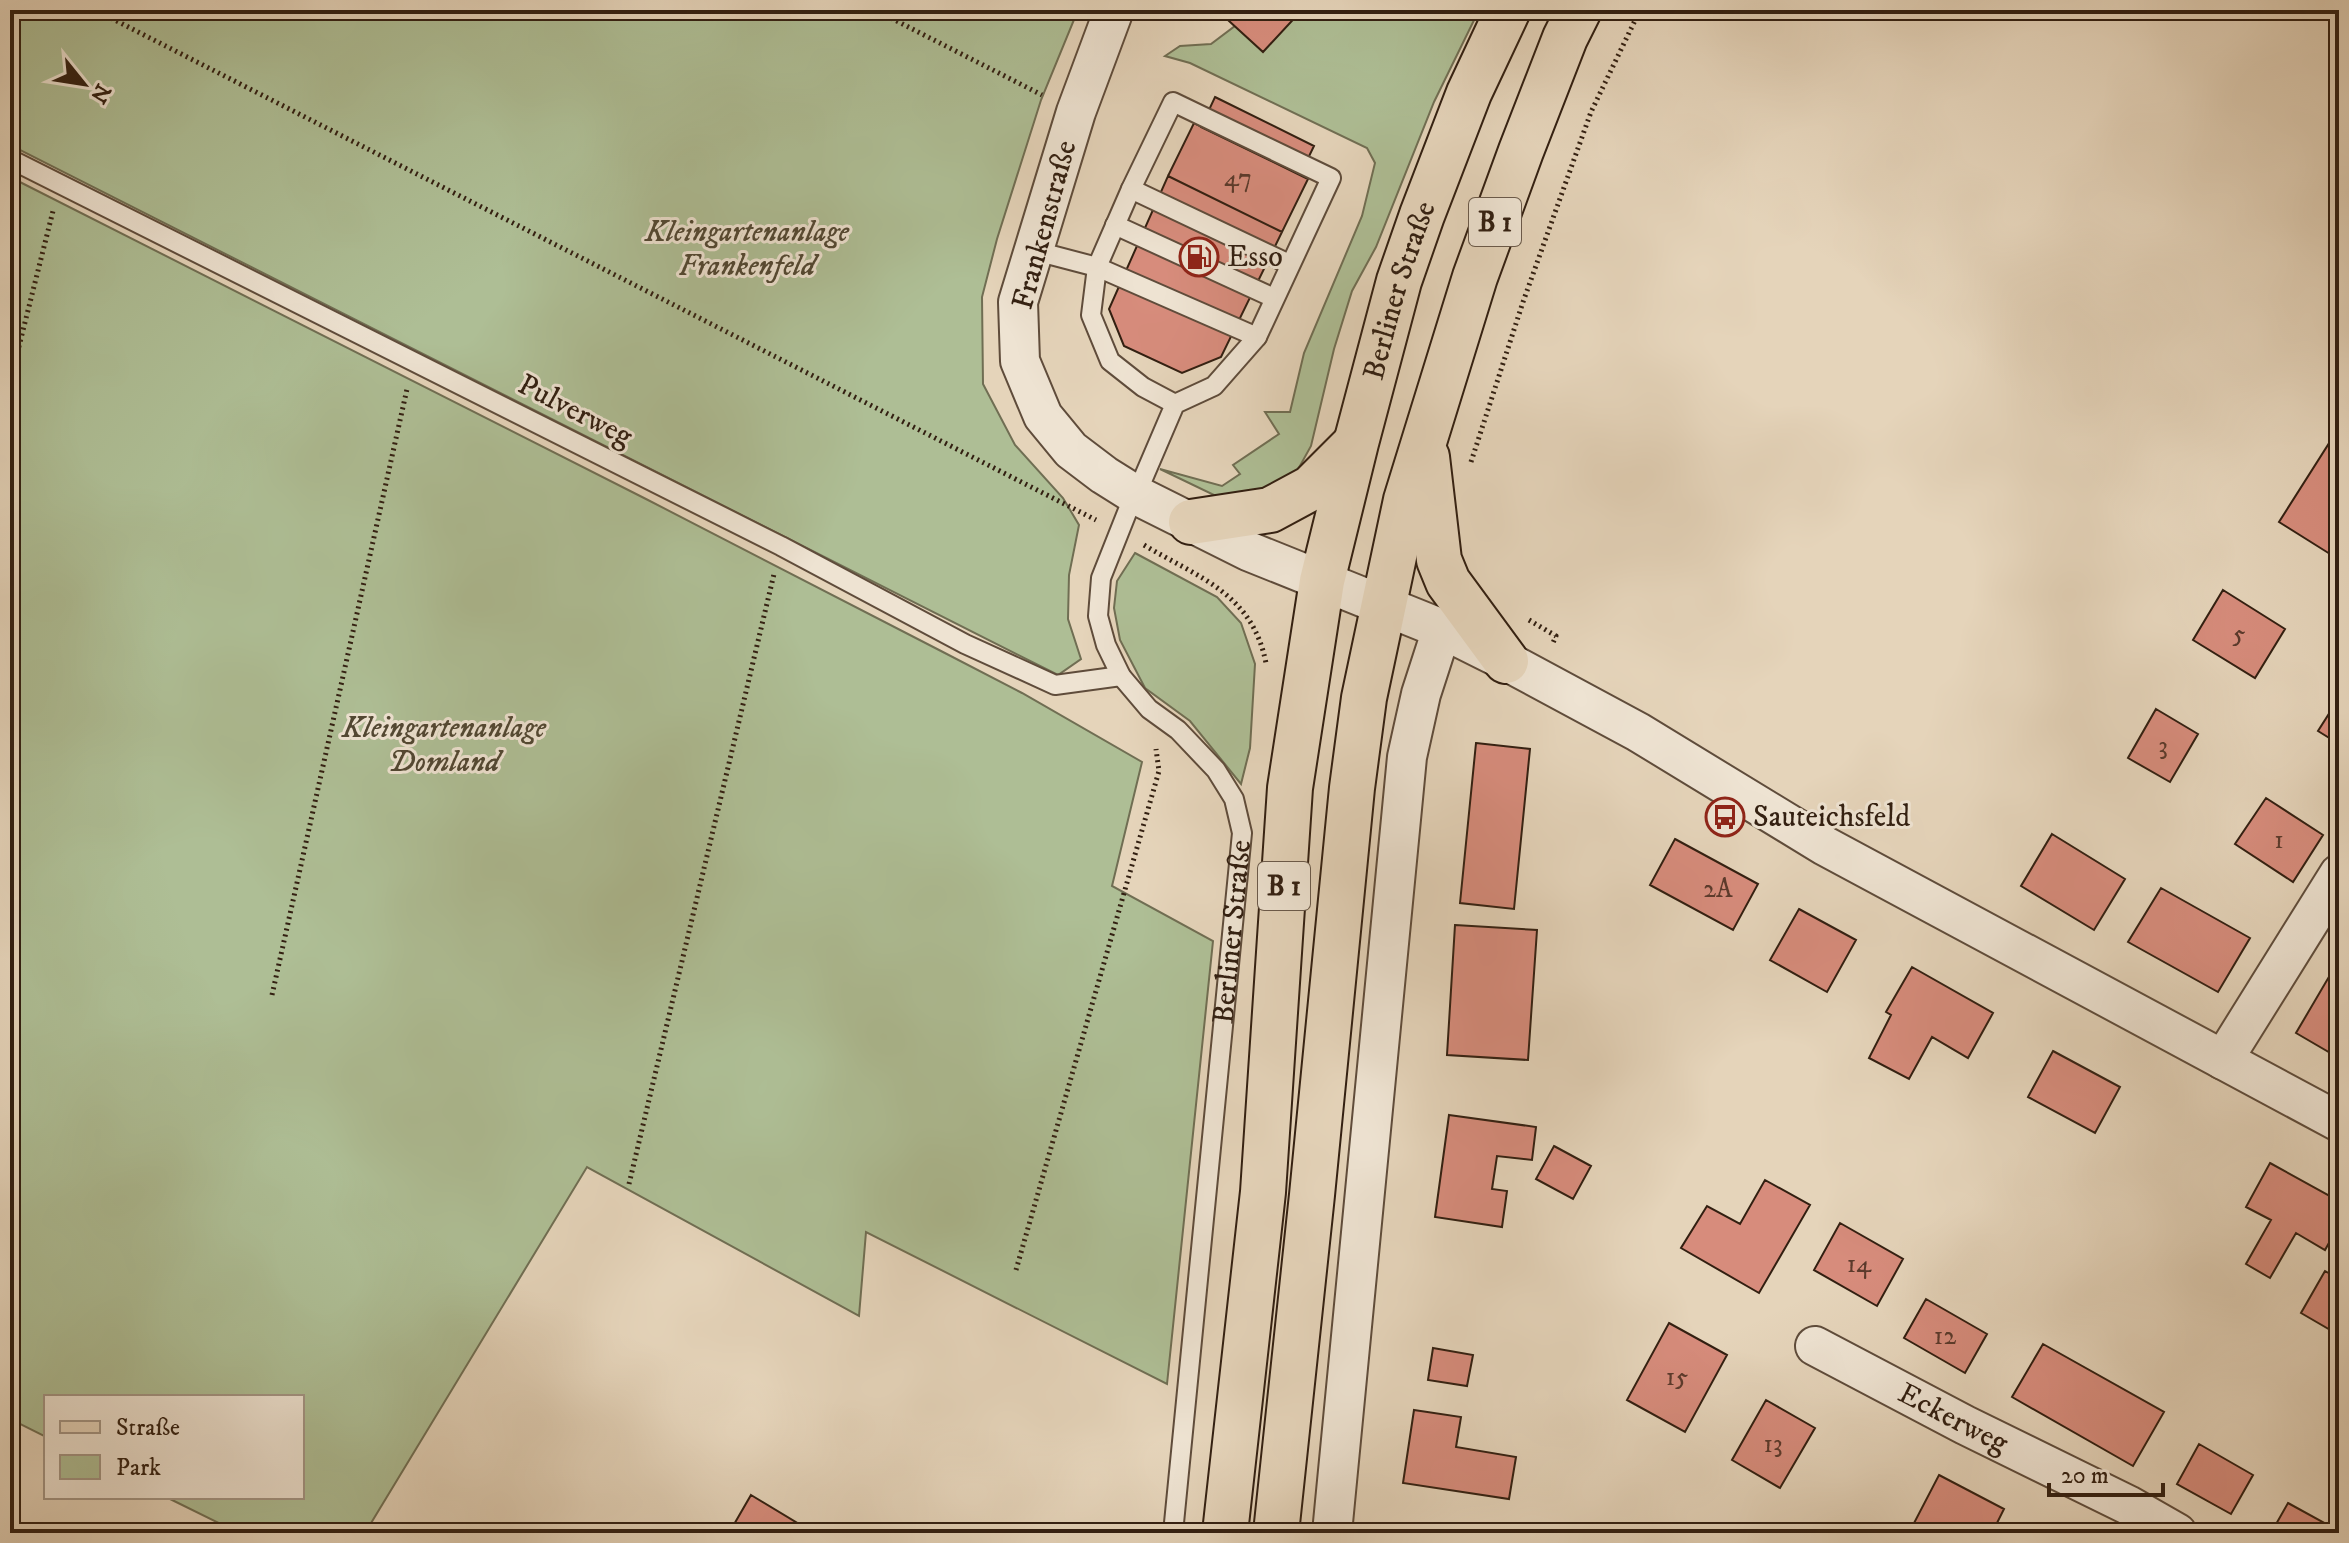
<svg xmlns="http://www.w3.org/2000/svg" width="2349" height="1543" font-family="'IM FELL DW Pica',serif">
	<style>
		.green { fill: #aebe95; stroke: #706e53; stroke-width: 2 }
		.building { fill: #d78c7c; stroke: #321f11; stroke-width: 2 }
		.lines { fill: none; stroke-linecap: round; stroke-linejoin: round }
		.service-casing { stroke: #5f4c3b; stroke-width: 22 }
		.minor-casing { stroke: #5f4c3b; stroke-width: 42 }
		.primary-casing { stroke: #321f11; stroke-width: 48 }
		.path { stroke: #321f11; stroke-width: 5; stroke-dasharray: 2 4; stroke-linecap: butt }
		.service { stroke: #eee3d2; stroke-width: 18 }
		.minor { stroke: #eee3d2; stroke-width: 38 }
		.primary { stroke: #e5d4ba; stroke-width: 44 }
		.labels { text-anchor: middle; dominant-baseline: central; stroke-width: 6; stroke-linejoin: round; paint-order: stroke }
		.number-label { font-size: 26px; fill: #5b3a2c }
		.shield { fill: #eee3d2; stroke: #6a5a4b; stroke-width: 2 }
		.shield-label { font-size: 28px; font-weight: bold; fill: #321f11 }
		.street-label { font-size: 30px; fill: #321f11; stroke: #eee3d2 }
		.park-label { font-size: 30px; font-style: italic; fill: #514732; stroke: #eee3d2 }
		.poi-label { font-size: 30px; fill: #321f11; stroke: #eee3d2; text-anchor: start }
	</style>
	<rect width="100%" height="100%" fill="#e5d4ba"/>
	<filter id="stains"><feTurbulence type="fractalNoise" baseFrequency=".0025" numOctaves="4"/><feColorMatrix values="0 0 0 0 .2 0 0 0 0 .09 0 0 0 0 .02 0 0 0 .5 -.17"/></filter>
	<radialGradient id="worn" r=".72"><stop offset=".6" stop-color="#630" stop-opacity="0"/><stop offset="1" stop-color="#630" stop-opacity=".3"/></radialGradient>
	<path class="green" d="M10,10H1078L1041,100L997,239L982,297L983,384L1015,445L1063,498L1079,525L1069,575L1068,619L1081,659L1058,675L10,145Z
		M1302,10H1479L1434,102L1376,247L1352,291L1334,349L1311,446L1291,482L1275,492L1218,497L1160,469L1222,486L1240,474L1233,465L1279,434L1265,412H1290L1304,353L1362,216L1375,163L1367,148L1190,63L1165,56L1180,46L1211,44L1235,26Z
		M10,177L646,499L941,651L1022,693L1142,762L1112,886L1213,941L1167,1384L866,1232L859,1316L587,1167L365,1533H239L166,1497H302V1397H46V1437L10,1419Z
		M1135,553L1217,597L1241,623L1255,664L1250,748L1241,784L1190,721L1145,688L1120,640L1114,608L1117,581Z"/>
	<path class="building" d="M1217,10H1302L1263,52Z
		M1215,97L1314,146L1300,175L1201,127Z
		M1194,123L1308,179L1282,232L1168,176Z
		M1168,176L1282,232L1221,357L1182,373L1124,346L1109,309Z
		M2333,437L2339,441V540L2330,554L2279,522Z
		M2223,590L2285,629L2255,678L2193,640Z
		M2339,698V744L2318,731Z
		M2156,709L2198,734L2170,782L2128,758Z
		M1476,743L1530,749L1514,909L1460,903Z
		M2266,798L2323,835L2293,882L2235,844Z
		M2052,834L2125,879L2094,930L2021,886Z
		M1675,839L1758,884L1733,930L1650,885Z
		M2161,888L2250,938L2218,992L2128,942Z
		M1799,909L1856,940L1827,992L1770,960Z
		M1455,925L1537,930L1528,1060L1447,1055Z
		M1912,967L1993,1013L1968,1058L1932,1037L1909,1079L1869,1058L1891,1015L1886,1012Z
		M2330,975L2339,980V1058L2296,1033Z
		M2053,1051L2120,1087L2095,1133L2028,1097Z
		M1449,1115L1536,1127L1532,1160L1497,1156L1492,1189L1507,1191L1502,1227L1435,1217Z
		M1554,1146L1591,1166L1573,1199L1536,1179Z
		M2270,1163L2339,1201V1225L2325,1250L2296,1233L2270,1278L2246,1264L2271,1220L2246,1207Z
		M1765,1180L1810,1205L1759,1293L1681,1248L1707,1206L1740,1224Z
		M1840,1223L1903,1259L1877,1306L1814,1270Z
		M2325,1271L2339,1279V1335L2301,1313Z
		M1926,1299L1987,1334L1965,1373L1904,1338Z
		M1669,1323L1727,1355L1685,1432L1627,1400Z
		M2043,1344L2164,1412L2133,1466L2012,1397Z
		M1433,1348L1473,1355L1467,1386L1428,1380Z
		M1766,1400L1815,1428L1780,1488L1732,1460Z
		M1414,1410L1461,1417L1456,1447L1516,1457L1509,1499L1403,1483Z
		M2199,1444L2253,1475L2231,1514L2177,1484Z
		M1939,1475L2004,1509L1992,1533H1924L1912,1527Z
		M751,1495L814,1533H729Z
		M2288,1503L2339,1531V1533H2271Z"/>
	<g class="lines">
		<defs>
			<g id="service">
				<path d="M10,159L781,546L965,644L1055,685L1121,676"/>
				<path d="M1131,189L1289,264"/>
				<path d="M1115,225L1274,298"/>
				<path d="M1032,250L1097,267L1257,337"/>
				<path id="s1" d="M1173,1533L1242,833L1234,799L1216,770L1178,730L1149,709L1121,676L1106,645L1098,616L1101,578L1128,510L1136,495L1175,404L1214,386L1257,337L1331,178L1173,102L1131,189L1097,267L1091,315L1110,361L1143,387L1175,404"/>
			</g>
			<g id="minor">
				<path d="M1114,10L1076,112L1018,302L1020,361L1043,416L1071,450L1104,475L1136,495L1248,551L1442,629L1506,661L1638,732L1825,846L2339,1122"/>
				<path d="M2223,1060L2339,874"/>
				<path id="s2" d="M1815,1346L1965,1425L2128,1505L2177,1533"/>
				<path d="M1332,1533L1407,757L1421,694L1442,629"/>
			</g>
			<g id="primary">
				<path d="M1427,457L1439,560L1448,582L1506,661"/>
				<path d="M1191,522L1270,510L1311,488L1354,445"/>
				<path id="s3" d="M1225,1533L1263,1192L1290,788L1322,581L1356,443L1399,281L1422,215L1469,93L1508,10"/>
				<path d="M1276,1533L1312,1195L1352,788L1364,698L1406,500L1475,277L1521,151L1565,38L1579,10"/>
			</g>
		</defs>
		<use href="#service" class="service-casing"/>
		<use href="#minor" class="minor-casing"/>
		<use href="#primary" class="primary-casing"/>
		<path class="path" d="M95,10L1096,520
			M875,10L1042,95
			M10,382L53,211
			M1471,462L1523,302L1591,112L1640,10
			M1144,545C1199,578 1252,593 1266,663
			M1529,620L1556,636L1552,645
			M272,995L407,389
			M629,1184L774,574
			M1016,1270L1159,771L1156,749"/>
		<use href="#service" class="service"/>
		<use href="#minor" class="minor"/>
		<use href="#primary" class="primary"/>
	</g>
	<defs>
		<symbol id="fuel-ring" viewBox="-11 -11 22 22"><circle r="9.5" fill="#eee3d2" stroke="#8f2418" stroke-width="1.5"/><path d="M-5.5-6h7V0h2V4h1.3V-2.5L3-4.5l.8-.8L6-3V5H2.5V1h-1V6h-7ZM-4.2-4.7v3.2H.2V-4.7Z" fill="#8f2418"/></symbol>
		<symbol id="bus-ring" viewBox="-11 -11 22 22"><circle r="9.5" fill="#eee3d2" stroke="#8f2418" stroke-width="1.5"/><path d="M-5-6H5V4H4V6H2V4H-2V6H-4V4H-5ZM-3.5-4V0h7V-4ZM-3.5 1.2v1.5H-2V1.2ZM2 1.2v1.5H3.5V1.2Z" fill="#8f2418"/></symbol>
	</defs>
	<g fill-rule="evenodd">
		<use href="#fuel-ring" x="1177" y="235" width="44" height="44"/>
		<use href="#bus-ring" x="1703" y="795" width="44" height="44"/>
	</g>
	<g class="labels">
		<g class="number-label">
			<text x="1238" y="178">47</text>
			<text x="2239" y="634">5</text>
			<text x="2163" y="746">3</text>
			<text x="2279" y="840">1</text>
			<text x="1718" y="889">2A</text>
			<text x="1859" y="1264">14</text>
			<text x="1945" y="1336">12</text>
			<text x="1677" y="1377">15</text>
			<text x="1773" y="1444">13</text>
		</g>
		<g class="shield">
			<rect x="1469" y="198" width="52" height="48" rx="6"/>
			<rect x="1258" y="862" width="52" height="48" rx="6"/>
		</g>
		<g class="shield-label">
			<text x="1495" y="222">B 1</text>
			<text x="1284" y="886">B 1</text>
		</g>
		<g class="street-label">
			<text transform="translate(1045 225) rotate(-75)">Frankenstraße</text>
			<text stroke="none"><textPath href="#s3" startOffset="1258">Berliner Straße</textPath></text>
			<text transform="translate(575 411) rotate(27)">Pulverweg</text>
			<text stroke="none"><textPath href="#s1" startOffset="604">Berliner Straße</textPath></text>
			<text stroke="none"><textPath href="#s2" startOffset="156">Eckerweg</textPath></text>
		</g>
		<g class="park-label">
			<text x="747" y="232">Kleingartenanlage<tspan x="747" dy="34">Frankenfeld</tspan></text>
			<text x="444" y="728">Kleingartenanlage<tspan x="444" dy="34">Domland</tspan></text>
		</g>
		<g class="poi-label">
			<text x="1227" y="257">Esso</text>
			<text x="1753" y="817">Sauteichsfeld</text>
		</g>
	</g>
	<rect width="2349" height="1543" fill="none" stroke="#e5d4ba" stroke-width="40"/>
	<rect x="12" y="12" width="2325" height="1519" fill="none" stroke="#321f11" stroke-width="4"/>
	<rect x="20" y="20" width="2309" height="1503" fill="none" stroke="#321f11" stroke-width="2"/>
	<rect x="44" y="1395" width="260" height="104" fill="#eee3d2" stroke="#a39585" stroke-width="2"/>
	<rect x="60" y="1421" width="40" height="12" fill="#e5d4ba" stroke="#a39585" stroke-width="2"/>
	<text x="116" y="1435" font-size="24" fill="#321f11">Straße</text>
	<rect x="60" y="1455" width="40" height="24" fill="#aebe95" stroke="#a39585" stroke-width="2"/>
	<text x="116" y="1475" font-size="24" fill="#321f11">Park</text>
	<g transform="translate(84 84) rotate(120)" stroke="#eee3d2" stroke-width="6" paint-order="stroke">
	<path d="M0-6L14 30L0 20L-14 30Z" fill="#321f11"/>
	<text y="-12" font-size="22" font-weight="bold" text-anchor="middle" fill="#321f11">N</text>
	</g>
	<path d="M2049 1483v12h114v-12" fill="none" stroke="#321f11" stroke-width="4"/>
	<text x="2061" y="1483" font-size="24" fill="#321f11" stroke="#eee3d2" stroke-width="6" paint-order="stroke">20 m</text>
	<rect width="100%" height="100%" filter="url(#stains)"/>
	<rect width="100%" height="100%" fill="url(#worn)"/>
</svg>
